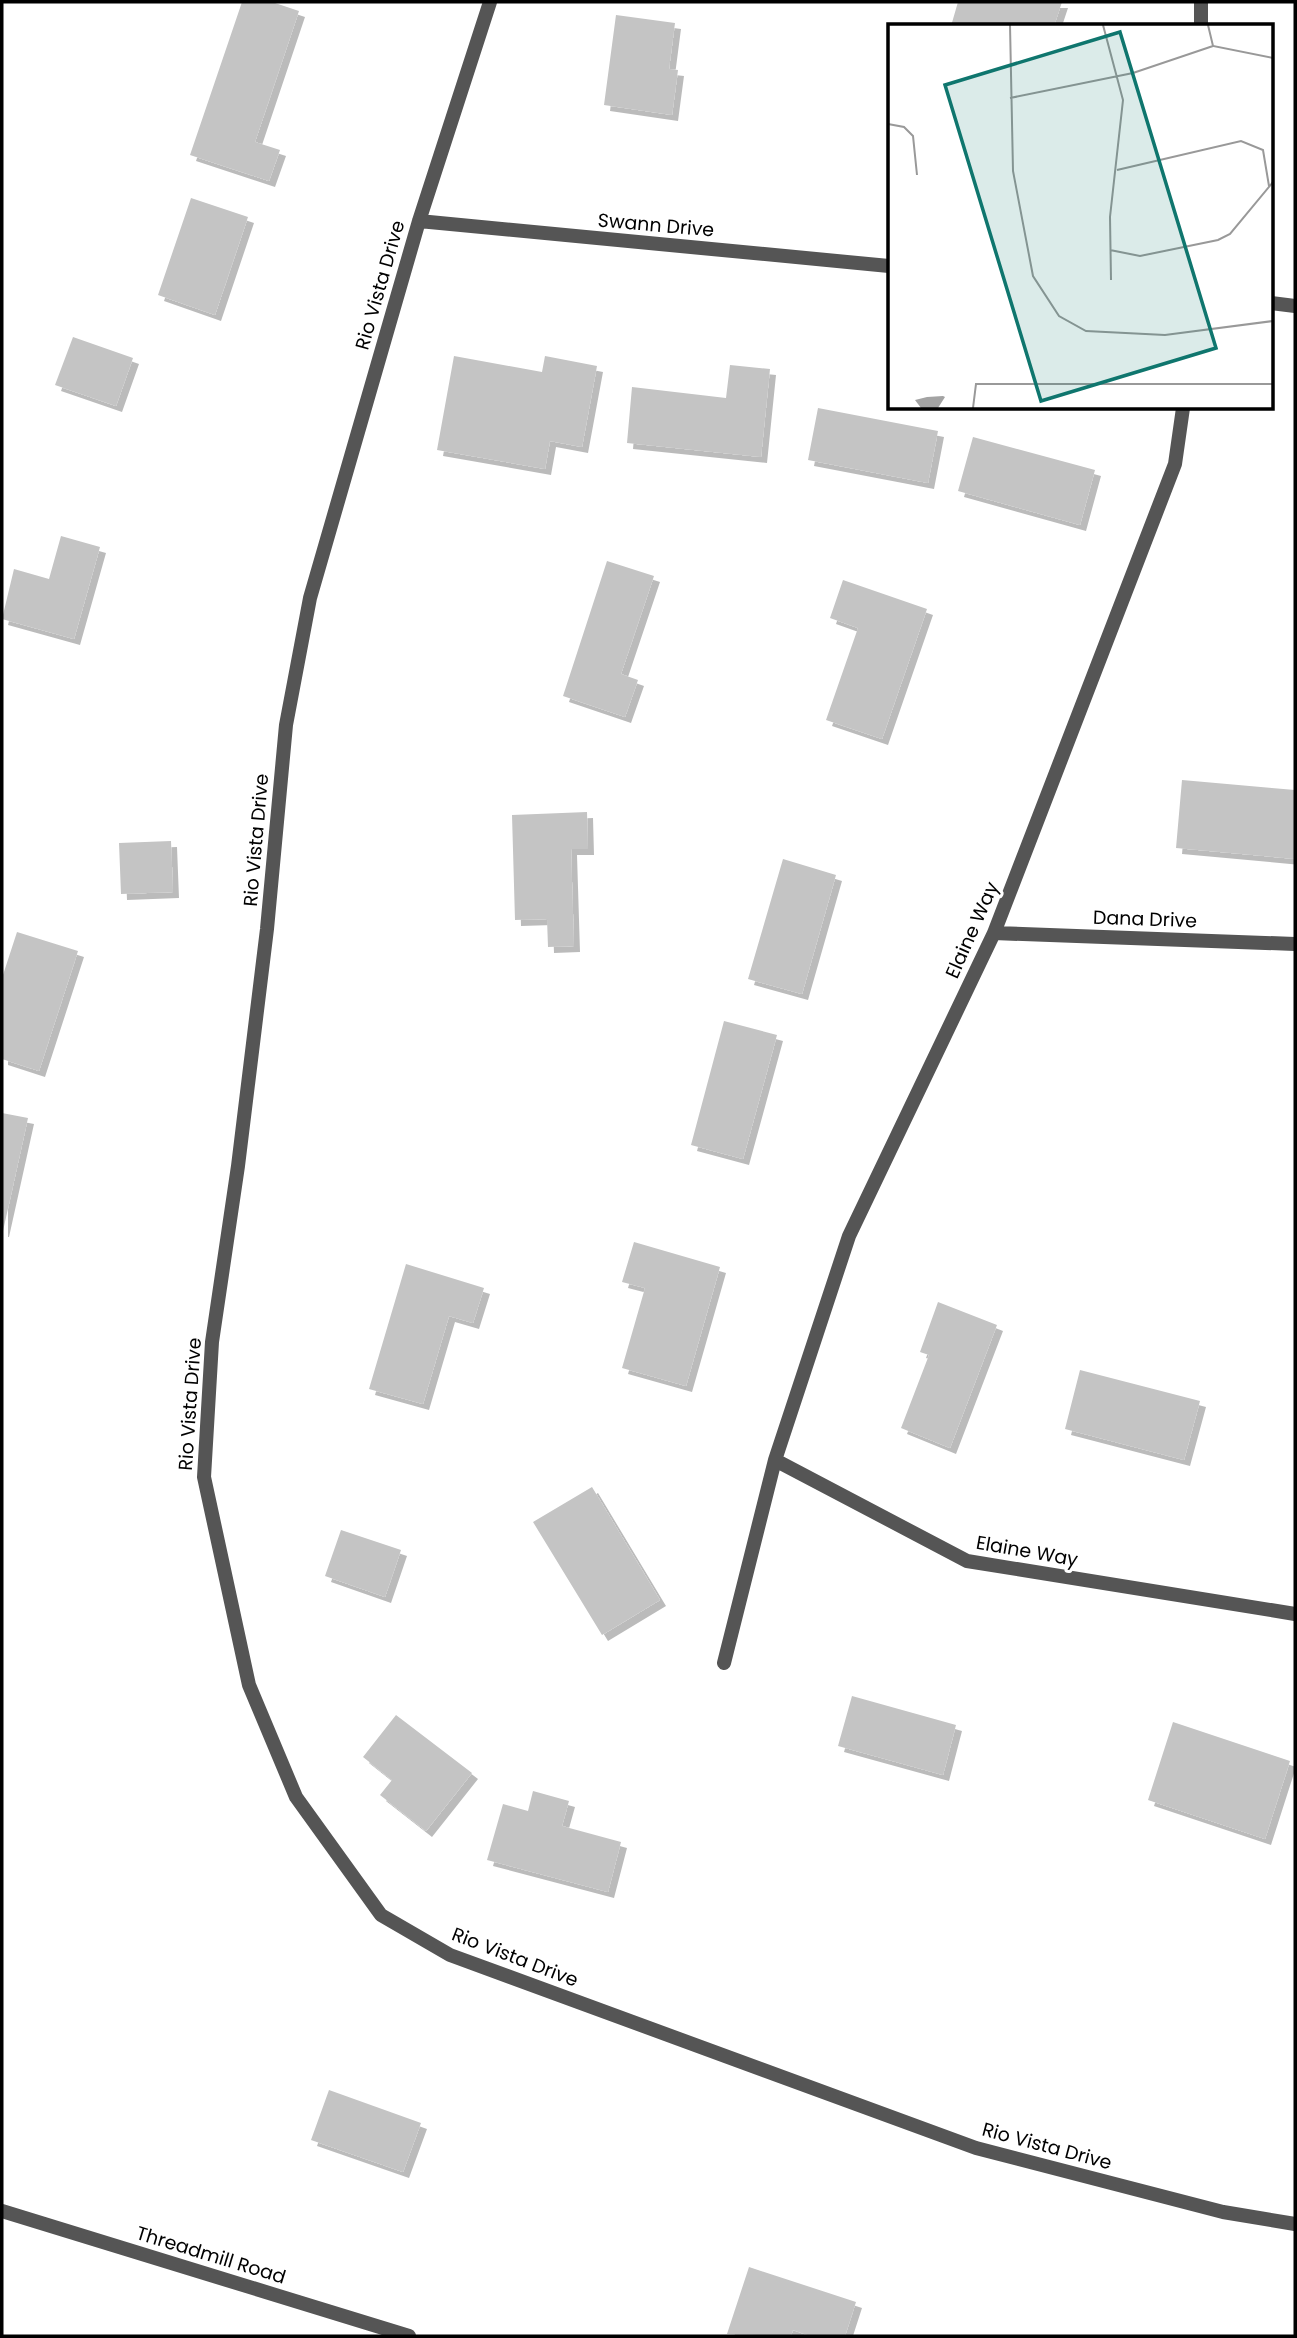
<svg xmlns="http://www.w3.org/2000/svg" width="1297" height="2338" font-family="Poppins,sans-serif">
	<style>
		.building { fill: #c4c4c4; filter: url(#shadow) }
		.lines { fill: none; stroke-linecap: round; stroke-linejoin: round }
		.minor { stroke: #555; stroke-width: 14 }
		.labels { text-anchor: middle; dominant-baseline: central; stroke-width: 6; stroke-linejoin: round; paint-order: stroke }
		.street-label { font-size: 19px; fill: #000; stroke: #fff }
		.inset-road { fill: none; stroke: #999; stroke-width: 2 }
		.view { fill: #0f766e; fill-opacity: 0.15; stroke: #0f766e; stroke-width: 3.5 }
		.inset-edge { fill: none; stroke: #000; stroke-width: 3.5 }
	</style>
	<defs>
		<filter id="shadow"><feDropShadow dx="6" dy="6" stdDeviation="0" flood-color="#0004"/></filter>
	</defs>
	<rect width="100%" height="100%" fill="#fff"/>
	<path class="building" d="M242,2H272L299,11L255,142L280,150L269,181L190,155Z
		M958,2H1062L1054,26H951Z
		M616,15L675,23L669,69L678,70L672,115L604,105Z
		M191,198L248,217L215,315L158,295Z
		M73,337L133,358L116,406L55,385Z
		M454,356L542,372L545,356L597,366L582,447L550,441L545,469L437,450Z
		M730,365L770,369L761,457L627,443L632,387L726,398Z
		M818,408L938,431L928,483L808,460Z
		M973,437L1095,470L1080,525L958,491Z
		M61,536L100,547L74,639L2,619L14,569L49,579Z
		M607,561L654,576L621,674L638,680L625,717L563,696Z
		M843,580L927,609L882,739L826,720L858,628L830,618Z
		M1182,780L1295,790V859L1176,848Z
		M587,812L588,849H571L574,946L548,947L547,919L515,920L512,815Z
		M171,841L173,892L121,894L119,843Z
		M783,859L836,875L802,994L748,979Z
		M17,932L78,951L39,1071L2,1059V978Z
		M724,1021L777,1035L743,1159L691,1145Z
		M2,1113L28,1118L3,1231H2Z
		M634,1242L720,1267L686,1386L622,1368L645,1288L622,1282Z
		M406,1264L484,1288L473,1323L449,1316L423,1404L369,1389Z
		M938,1302L997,1325L950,1448L901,1428L929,1355L920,1352Z
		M1080,1370L1200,1401L1184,1460L1065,1429Z
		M592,1487L660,1600L602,1635L533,1522Z
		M341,1530L401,1550L385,1597L325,1576Z
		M852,1696L956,1725L943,1775L838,1746Z
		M396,1715L472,1773L426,1831L380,1795L392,1780L363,1757Z
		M1173,1722L1290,1761L1265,1839L1148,1800Z
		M533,1791L569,1801L562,1826L621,1842L608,1892L487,1860L503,1804L528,1811Z
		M329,2090L421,2123L403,2172L311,2140Z
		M749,2267L856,2302L845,2336H810L793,2330L791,2336L727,2334Z"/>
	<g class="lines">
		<path class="minor" d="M490,2L419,221L310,598L286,725L267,929L238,1166L212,1342L204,1477L249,1685L296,1797L381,1915L450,1955L976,2148L1223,2212L1295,2224
			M1201,26V2
			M419,221L889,266
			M1271,303L1295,306
			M994,933L1295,944
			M775,1460L967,1561L1295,1614
			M724,1663L775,1460L849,1236L994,933L1175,464L1183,408
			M2,2211L409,2336"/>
	</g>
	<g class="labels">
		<g class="street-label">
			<text transform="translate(656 225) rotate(5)">Swann Drive</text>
			<text transform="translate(380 285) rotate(-74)">Rio Vista Drive</text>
			<text transform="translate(256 840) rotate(-85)">Rio Vista Drive</text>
			<text transform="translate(1145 919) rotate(2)">Dana Drive</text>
			<text transform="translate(972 930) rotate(-66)">Elaine Way</text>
			<text transform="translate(190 1404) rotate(-86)">Rio Vista Drive</text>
			<text transform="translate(1027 1551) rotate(10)">Elaine Way</text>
			<text transform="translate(515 1957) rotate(21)">Rio Vista Drive</text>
			<text transform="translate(1047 2146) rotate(15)">Rio Vista Drive</text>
			<text transform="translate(211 2255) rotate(17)">Threadmill Road</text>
		</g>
	</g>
	<g transform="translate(888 24)">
		<rect width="385" height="385" fill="#fff"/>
		<path d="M39,373L55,372L57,373L50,384H33L27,376Z" fill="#a3a3a3"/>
		<path class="inset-road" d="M122,1L125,147L145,252L171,292L198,307L277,311L385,297M215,1L235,76L222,193L223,256M320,1L325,22L385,34M122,74L245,49L325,22M0,100L16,103L25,112L29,151M229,146L353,117L375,126L381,162M222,226L252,232L330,216L342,210L385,158M85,384L88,360H385"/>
		<path class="view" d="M232,8L328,324L153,377L57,61Z"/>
		<rect width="385" height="385" class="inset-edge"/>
	</g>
	<rect width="1297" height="2338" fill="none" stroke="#000000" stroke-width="7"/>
</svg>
